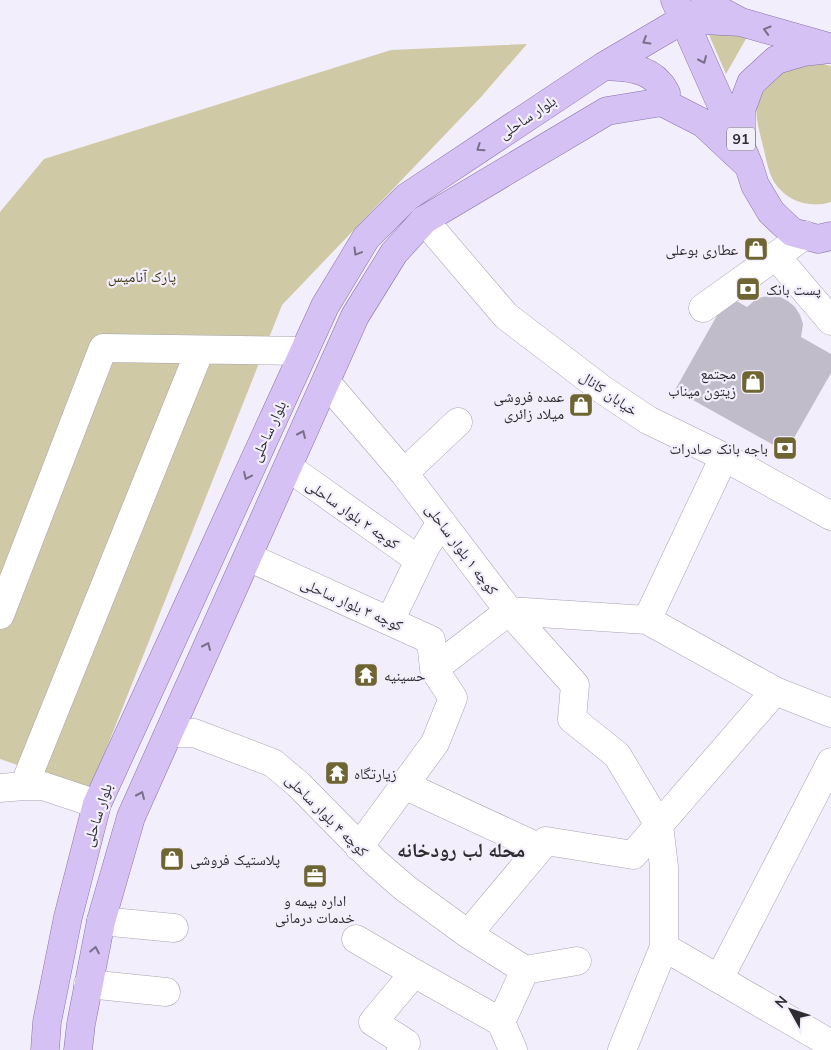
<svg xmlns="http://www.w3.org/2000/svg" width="831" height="1050" font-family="Mulish,'Noto Naskh Arabic',sans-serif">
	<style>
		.green { fill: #d0c9a6 }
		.building { fill: #c0bcc9 }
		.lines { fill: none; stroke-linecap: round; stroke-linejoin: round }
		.minor-casing { stroke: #a8a3b0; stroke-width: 29 }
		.major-casing { stroke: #8872aa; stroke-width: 29 }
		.minor { stroke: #fff; stroke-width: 28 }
		.major { stroke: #d5c1f3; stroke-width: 28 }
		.oneway { stroke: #796f88 }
		.labels { text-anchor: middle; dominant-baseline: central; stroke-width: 4.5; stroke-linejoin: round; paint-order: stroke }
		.shield { fill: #f3eefb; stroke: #69666e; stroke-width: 1 }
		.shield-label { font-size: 14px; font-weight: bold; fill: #2e2c31 }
		.street-label { font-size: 15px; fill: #2e2c31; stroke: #f3eefb }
		.poi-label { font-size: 15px; fill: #2e2c31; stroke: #f3eefb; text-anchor: end }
		.park-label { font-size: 15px; fill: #443c10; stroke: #f3eefb }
		.district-label { font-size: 20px; font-weight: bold; fill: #2e2c31; stroke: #f3eefb }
	</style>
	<rect width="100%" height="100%" fill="#f3eefb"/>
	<path class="green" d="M706,28L747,37L726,74Z
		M527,44L481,97L282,305L90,790L0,759V212L44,159L391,50Z
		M812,61L831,66V202C810,209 786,201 774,182C768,171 766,158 763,146C758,125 751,106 763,87C765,84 767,80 769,77C774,72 804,64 812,61Z"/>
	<path class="building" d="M728,296L747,307L754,301L762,297L771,296L780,297L788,301L795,307L800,315L803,324L801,337L831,354V373L786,452L675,390Z"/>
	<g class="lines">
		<defs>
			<path id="minor" d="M424,220L506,316L603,390L648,420L724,457L831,516
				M776,256L831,321
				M703,308L805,235
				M326,382L404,473L509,611L647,620
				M288,467L419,560
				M404,473L458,422
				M248,557L431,640L434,669
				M0,615L103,348L304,351
				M390,621L425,548L441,522
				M775,691L831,713
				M169,733H194L273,763L298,784L375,862L405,888L468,934
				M404,785L540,848
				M24,786L200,350
				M0,788L24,786H43L97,804
				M359,847L435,743L453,698L434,669L509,611L575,685L572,719L617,755L659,825L664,867V947
				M101,921L174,928
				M356,939L414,973
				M525,970L577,961
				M719,979L831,1044
				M88,984L166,992
				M401,1050L406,1043L373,1022L414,973L501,1022
				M513,1050L501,1022L525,970L468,934L546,841L633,855L775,691L647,620L724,457
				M622,1050L664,947L719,979L831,762"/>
			<path id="major" d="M675,0L737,140
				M705,0L709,5L741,22L825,46
				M831,49L803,52L776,60L751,83L741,110V147L749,166L755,185L771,212L792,232L818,239L831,236
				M604,66C622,67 646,67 659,83C662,85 664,90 666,93L662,102
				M45,1050L47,1022L68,917L97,804L325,306L366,238L407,197L604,66L684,19L741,22
				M78,1050L81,1024L101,921L131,817L355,316L394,253L424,220L607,111L662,102L703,123L749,166"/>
		</defs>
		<use href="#minor" class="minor-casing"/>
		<use href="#major" class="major-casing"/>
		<use href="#minor" class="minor"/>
		<use href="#major" class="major"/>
	</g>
	<defs><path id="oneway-chevron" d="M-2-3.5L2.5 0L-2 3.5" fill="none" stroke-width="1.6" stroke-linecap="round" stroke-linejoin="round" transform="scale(1.25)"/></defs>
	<g class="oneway">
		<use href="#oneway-chevron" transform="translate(767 30) rotate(-164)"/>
		<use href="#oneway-chevron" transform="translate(646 41) rotate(149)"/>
		<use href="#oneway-chevron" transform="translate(703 60) rotate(66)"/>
		<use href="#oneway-chevron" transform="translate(480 148) rotate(146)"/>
		<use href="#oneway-chevron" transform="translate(357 252) rotate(121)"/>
		<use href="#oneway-chevron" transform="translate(302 434) rotate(-66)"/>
		<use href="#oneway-chevron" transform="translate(247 476) rotate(115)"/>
		<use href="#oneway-chevron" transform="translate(207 646) rotate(-66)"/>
		<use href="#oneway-chevron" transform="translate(141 795) rotate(-66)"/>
		<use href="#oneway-chevron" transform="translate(95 950) rotate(-79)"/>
	</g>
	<defs>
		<symbol id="shop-square" viewBox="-11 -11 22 22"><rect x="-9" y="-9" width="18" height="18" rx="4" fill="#6f6532" stroke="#f3eefb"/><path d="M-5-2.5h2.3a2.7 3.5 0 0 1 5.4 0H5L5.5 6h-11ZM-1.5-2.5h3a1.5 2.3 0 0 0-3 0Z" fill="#fff"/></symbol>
		<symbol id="bank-square" viewBox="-11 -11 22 22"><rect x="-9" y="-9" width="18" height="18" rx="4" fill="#6f6532" stroke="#f3eefb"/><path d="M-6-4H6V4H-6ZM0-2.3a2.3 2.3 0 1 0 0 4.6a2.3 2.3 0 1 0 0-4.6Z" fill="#fff"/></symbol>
		<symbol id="temple-square" viewBox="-11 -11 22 22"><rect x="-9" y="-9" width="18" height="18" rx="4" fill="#6f6532" stroke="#f3eefb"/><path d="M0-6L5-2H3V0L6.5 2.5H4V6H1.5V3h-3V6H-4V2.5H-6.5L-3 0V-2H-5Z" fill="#fff"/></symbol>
		<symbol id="office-square" viewBox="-11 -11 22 22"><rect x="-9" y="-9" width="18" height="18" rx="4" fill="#6f6532" stroke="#f3eefb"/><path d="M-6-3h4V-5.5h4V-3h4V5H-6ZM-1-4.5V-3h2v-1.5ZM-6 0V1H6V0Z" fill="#fff"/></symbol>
	</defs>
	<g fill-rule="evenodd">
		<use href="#shop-square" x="742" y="235" width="28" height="28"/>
		<use href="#bank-square" x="734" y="275" width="28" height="28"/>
		<use href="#shop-square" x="739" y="368" width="28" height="28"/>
		<use href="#shop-square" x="567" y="391" width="28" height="28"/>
		<use href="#bank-square" x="771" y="434" width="28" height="28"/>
		<use href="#temple-square" x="352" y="661" width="28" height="28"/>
		<use href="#temple-square" x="323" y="759" width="28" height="28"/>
		<use href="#shop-square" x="158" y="845" width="28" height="28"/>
		<use href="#office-square" x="301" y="862" width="28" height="28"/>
	</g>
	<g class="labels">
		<rect class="shield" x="727" y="127.5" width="28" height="23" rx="4"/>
		<g class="shield-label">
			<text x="741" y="139">91</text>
		</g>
		<g class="street-label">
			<text transform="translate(527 117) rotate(-34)">بلوار ساحلی</text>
			<text transform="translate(609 393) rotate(35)">خیابان کانال</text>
			<text transform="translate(268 431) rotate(-65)">بلوار ساحلی</text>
			<text transform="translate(353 514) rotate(35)">کوچه ۲ بلوار ساحلی</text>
			<text transform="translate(462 549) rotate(53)">کوچه ۱ بلوار ساحلی</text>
			<text transform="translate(352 604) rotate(24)">کوچه ۳ بلوار ساحلی</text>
			<text transform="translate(97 815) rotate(-72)">بلوار ساحلی</text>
			<text transform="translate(327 815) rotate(45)">کوچه ۴ بلوار ساحلی</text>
		</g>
		<g class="poi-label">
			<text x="738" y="249">عطاری بوعلی</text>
			<text x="766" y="289" text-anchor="start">پست بانک</text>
			<text x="736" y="373">مجتمع<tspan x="736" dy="17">زیتون میناب</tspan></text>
			<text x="564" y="396">عمده فروشی<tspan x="564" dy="17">میلاد زائری</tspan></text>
			<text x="768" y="448">باجه بانک صادرات</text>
			<text x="384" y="675" text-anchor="start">حسینیه</text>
			<text x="354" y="773" text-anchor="start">زیارتگاه</text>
			<text x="190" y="859" text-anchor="start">پلاستیک فروشی</text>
			<text x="315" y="900" text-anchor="middle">اداره بیمه و<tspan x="315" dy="17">خدمات درمانی</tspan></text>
		</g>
		<g class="park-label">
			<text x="142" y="276">پارک آنامیس</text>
		</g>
		<g class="district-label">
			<text x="461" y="849">محله لب رودخانه</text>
		</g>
	</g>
	<g transform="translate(791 1010) rotate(310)" stroke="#f3eefb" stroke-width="4" paint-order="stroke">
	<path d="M0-4L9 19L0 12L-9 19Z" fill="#2e2c31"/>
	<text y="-8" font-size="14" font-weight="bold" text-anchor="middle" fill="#2e2c31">N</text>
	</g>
</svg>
